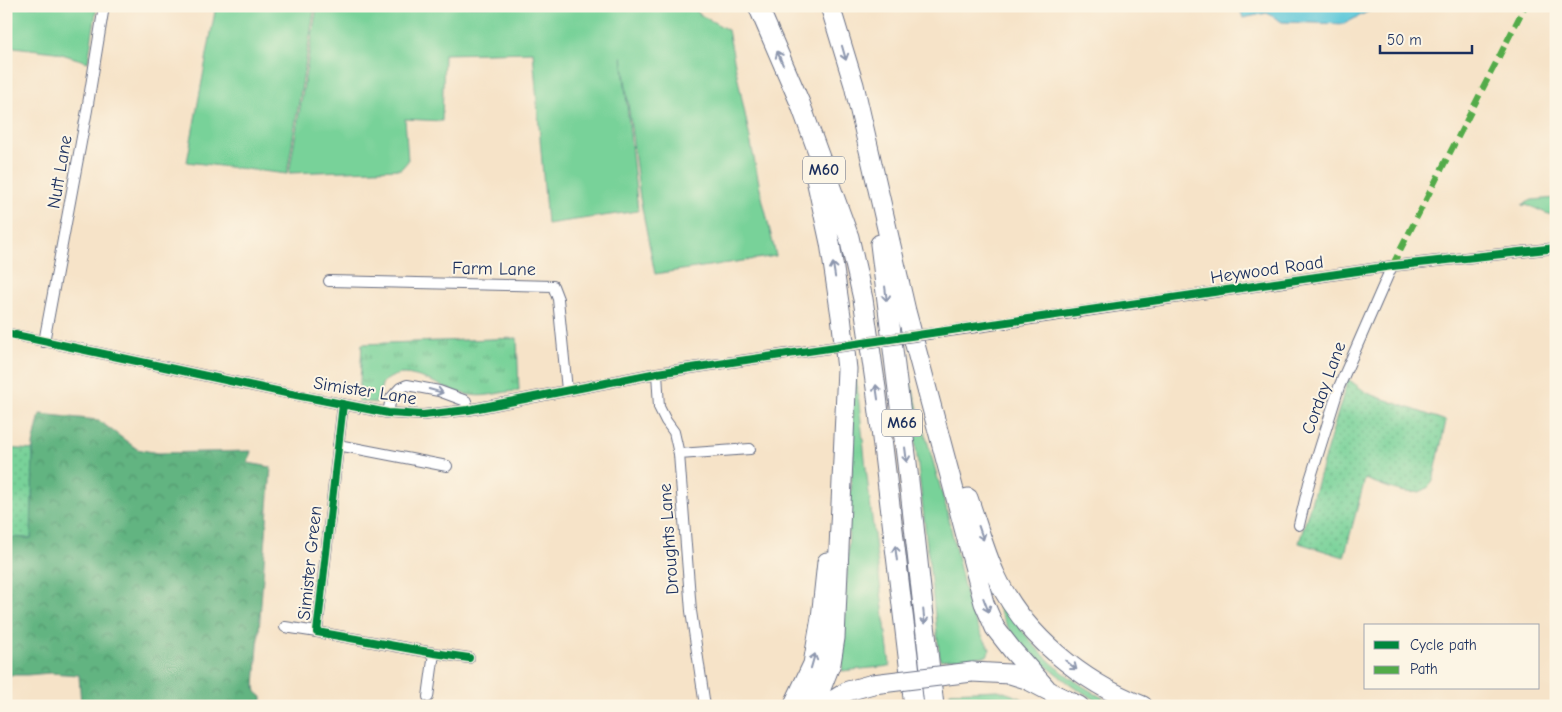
<svg xmlns="http://www.w3.org/2000/svg" width="1562" height="712" font-family="'Comic Neue',sans-serif">
	<style>
		.grass { fill: #78d299; stroke: #4a807c }
		.forest { fill: url(#forest-crowns); stroke: #3e7270 }
		.park { fill: url(#park-tufts); stroke: #4a807c }
		.garden { fill: url(#garden-dots); stroke: #4a807c }
		.water { fill: #5ec8d9; stroke: #3c7c9c }
		.lines { fill: none; stroke-linecap: round; stroke-linejoin: round }
		.street-casing { stroke: #686e83; stroke-width: 12 }
		.highway-casing { stroke: #686e83; stroke-width: 21 }
		.street { stroke: #fff; stroke-width: 10 }
		.highway { stroke: #fff; stroke-width: 19 }
		.street-bridge-casing { stroke: #686e83; stroke-width: 12; stroke-linecap: butt }
		.highway-bridge-casing { stroke: #686e83; stroke-width: 21; stroke-linecap: butt }
		.street-bridge { stroke: #fff; stroke-width: 10 }
		.highway-bridge { stroke: #fff; stroke-width: 19 }
		.quiet { stroke: #52ab49; stroke-width: 6; stroke-dasharray: 12 6; stroke-linecap: butt }
		.cycleway-casing { stroke: #fcf5e5; stroke-width: 11 }
		.cycleway { stroke: #00873e; stroke-width: 8 }
		.oneway { stroke: #8d97ae }
		.labels { text-anchor: middle; dominant-baseline: central; stroke-width: 4; stroke-linejoin: round; paint-order: stroke }
		.shield { fill: #fcf5e5; stroke: #5e6a86; stroke-width: 1 }
		.shield-label { font-size: 16px; font-weight: bold; fill: #1b2f5e }
		.street-label { font-size: 18px; fill: #1b2f5e; stroke: #fcf5e5 }
	</style>
	<defs>
		<pattern id="forest-crowns" width="20" height="18" patternUnits="userSpaceOnUse" patternTransform="scale(1.25)"><rect width="20" height="18" fill="#62b481"/><path d="M2 6a3 3 0 1 1 6 0M12 15a3 3 0 1 1 6 0" fill="none" stroke="#50936d"/></pattern>
		<pattern id="park-tufts" width="24" height="20" patternUnits="userSpaceOnUse" patternTransform="scale(1.25)"><rect width="24" height="20" fill="#78d299"/><path d="M3 7l-1-3M5 7V3M7 7l1-3M15 17l-1-3M17 17v-4M19 17l1-3" fill="none" stroke="#62ab80"/></pattern>
		<pattern id="garden-dots" width="8" height="8" patternUnits="userSpaceOnUse" patternTransform="scale(1.25)"><rect width="8" height="8" fill="#78d299"/><path d="M2 2h.1M6 6h.1" fill="none" stroke="#62ab80" stroke-width="1.8" stroke-linecap="round"/></pattern>
	</defs>
	<rect width="100%" height="100%" fill="#fcf5e5"/>
	<filter id="ink" filterUnits="userSpaceOnUse"><feTurbulence type="fractalNoise" baseFrequency=".02" numOctaves="2"/><feDisplacementMap in="SourceGraphic" scale="10" xChannelSelector="R" yChannelSelector="G"/><feConvolveMatrix kernelMatrix="1 2 1 2 8 2 1 2 1" color-interpolation-filters="sRGB"/></filter>
	<filter id="wash" filterUnits="userSpaceOnUse"><feTurbulence type="fractalNoise" baseFrequency=".0096" numOctaves="4" result="noise"/><feDisplacementMap in="SourceGraphic" scale="20" xChannelSelector="R" yChannelSelector="G"/><feGaussianBlur stdDeviation="1.12" result="paint"/><feColorMatrix in="noise" values="0 0 0 0 0 0 0 0 0 0 0 0 0 0 0 0 0 1.4 0 .05"/><feComposite in="paint" operator="in"/></filter>
	<g filter="url(#wash)">
		<rect width="100%" height="100%" fill="#f6e3c8"/>
		<path class="grass" d="M6,6H97L88,62L55,52L6,46Z
			M216,6H315L287,174L187,162Z
			M317,6H694L699,14L728,30L761,193L776,256L655,274L640,198L622,56L638,211L547,224L533,52L444,54L442,121L405,119L408,161L401,169L289,173Z
			M1556,198V215C1543,215 1535,205 1522,205L1532,200Z
			M854,356L867,477L890,666L842,671L853,450L851,357Z
			M907,369L947,511L969,608L982,636L990,649L987,656L940,660Z
			M992,589C1006,608 1019,628 1034,645C1057,672 1087,690 1118,706C1114,706 1110,706 1107,705C1080,695 1028,654 1011,632C1002,619 997,604 992,589Z
			M998,690L1021,698L1032,706H950V692Z"/>
		<path class="forest" d="M40,414L98,420L137,449L158,453L251,451L248,463L271,467L255,686L256,692L262,697V706H81L79,675L50,673L27,675H6V537L31,538L33,445Z"/>
		<path class="park" d="M517,338L519,391C502,391 487,398 470,395C450,393 415,369 397,375C392,376 387,380 383,382L376,403L359,401L362,344Z"/>
		<path class="garden" d="M1348,379L1367,393L1446,421L1433,481C1420,505 1384,485 1365,479L1344,557L1299,543Z
			M6,448L33,450L31,538L6,537Z"/>
		<path class="water" d="M1239,6H1379L1344,24L1282,22L1267,13L1243,18Z"/>
	</g>
	<g filter="url(#ink)">
		<g class="lines">
			<defs>
				<path id="street" d="M329,281L553,286L558,299L567,390
					M984,326L1392,266L1556,248
					M6,333L286,393L388,413L423,415L468,410L657,373L780,355
					M44,342L87,110L104,6
					M657,373L659,407L666,421L674,432L679,454L691,611L705,706
					M343,404L317,632L434,653L469,658
					M388,413L391,398L400,388L407,385L439,391L466,401L468,410
					M338,445L447,466
					M679,454L750,449
					M1299,525L1309,483L1339,387L1392,266
					M285,627L317,632
					M428,697L434,653"/>
				<path id="highway" d="M758,6L800,103L849,237L863,299L876,388L914,706
					M830,6L854,85L906,311L984,603L995,628L1013,651L1046,688
					M880,244L907,463L934,706
					M968,498C977,523 984,550 995,574C1023,635 1082,682 1143,706
					M972,672L1010,674L1026,679L1051,692L1061,706
					M1052,693L1079,706
					M793,706L813,664L821,618L827,562
					M814,706L831,663L835,638L847,369L841,316L830,243L814,170
					M824,706L848,691L873,684"/>
			</defs>
			<use href="#street" class="street-casing"/>
			<use href="#highway" class="highway-casing"/>
			<use href="#street" class="street"/>
			<use href="#highway" class="highway"/>
			<defs>
				<path id="street-bridge" d="M780,355L984,326"/>
				<path id="highway-bridge" d="M873,684L972,672"/>
			</defs>
			<use href="#street-bridge" class="street-bridge-casing"/>
			<use href="#highway-bridge" class="highway-bridge-casing"/>
			<use href="#street-bridge" class="street-bridge"/>
			<use href="#highway-bridge" class="highway-bridge"/>
			<path class="quiet" d="M1392,266L1525,6"/>
			<defs>
				<path id="cycleway" d="M6,333L286,393L388,413L423,415L468,410L657,373L1392,266L1556,248
					M343,404L317,632L434,653L469,658"/>
			</defs>
			<use href="#cycleway" class="cycleway-casing"/>
			<use href="#cycleway" class="cycleway"/>
		</g>
		<defs><path id="oneway-shaft" d="M-6 0H5M1.5-3L5.5 0L1.5 3" fill="none" stroke-width="1.6" stroke-linecap="round" stroke-linejoin="round" transform="scale(1.25)"/></defs>
		<g class="oneway">
			<use href="#oneway-shaft" transform="translate(844 53) rotate(74)"/>
			<use href="#oneway-shaft" transform="translate(780 58) rotate(-113)"/>
			<use href="#oneway-shaft" transform="translate(834 270) rotate(-99)"/>
			<use href="#oneway-shaft" transform="translate(886 294) rotate(83)"/>
			<use href="#oneway-shaft" transform="translate(436 391) rotate(15)"/>
			<use href="#oneway-shaft" transform="translate(877 392) rotate(-98)"/>
			<use href="#oneway-shaft" transform="translate(906 455) rotate(83)"/>
			<use href="#oneway-shaft" transform="translate(981 533) rotate(71)"/>
			<use href="#oneway-shaft" transform="translate(896 553) rotate(-97)"/>
			<use href="#oneway-shaft" transform="translate(986 605) rotate(69)"/>
			<use href="#oneway-shaft" transform="translate(924 617) rotate(84)"/>
			<use href="#oneway-shaft" transform="translate(813 661) rotate(-74)"/>
			<use href="#oneway-shaft" transform="translate(1071 665) rotate(39)"/>
		</g>
	</g>
	<g class="labels">
		<g class="shield">
			<rect x="803" y="156.5" width="42" height="27" rx="4"/>
			<rect x="882" y="409.5" width="40" height="27" rx="4"/>
		</g>
		<g class="shield-label">
			<text x="824" y="170">M60</text>
			<text x="902" y="423">M66</text>
		</g>
		<g class="street-label">
			<text transform="translate(60 172) rotate(-80)">Nutt Lane</text>
			<text transform="translate(494 269) rotate(1)">Farm Lane</text>
			<text transform="translate(1267 270) rotate(-8)">Heywood Road</text>
			<text transform="translate(1324 388) rotate(-70)">Corday Lane</text>
			<text transform="translate(365 391) rotate(9)">Simister Lane</text>
			<text transform="translate(669 539) rotate(-94)">Droughts Lane</text>
			<text transform="translate(310 563) rotate(-84)">Simister Green</text>
		</g>
	</g>
	<rect width="1562" height="712" fill="none" stroke="#fcf5e5" stroke-width="25"/>
	<rect x="1364" y="624" width="175" height="65" fill="#fcf5e5" stroke="#a2a6af"/>
	<rect x="1374" y="641" width="25" height="8" fill="#00873e" stroke="#a2a6af"/>
	<text x="1410" y="650" font-size="15" fill="#1b2f5e">Cycle path</text>
	<rect x="1374" y="666" width="25" height="8" fill="#52ab49" stroke="#a2a6af"/>
	<text x="1410" y="674" font-size="15" fill="#1b2f5e">Path</text>
	<path d="M1380 45v8h92v-8" fill="none" stroke="#1b2f5e" stroke-width="2.5"/>
	<text x="1387" y="45" font-size="15" fill="#1b2f5e" stroke="#fcf5e5" stroke-width="4" paint-order="stroke">50 m</text>
</svg>
